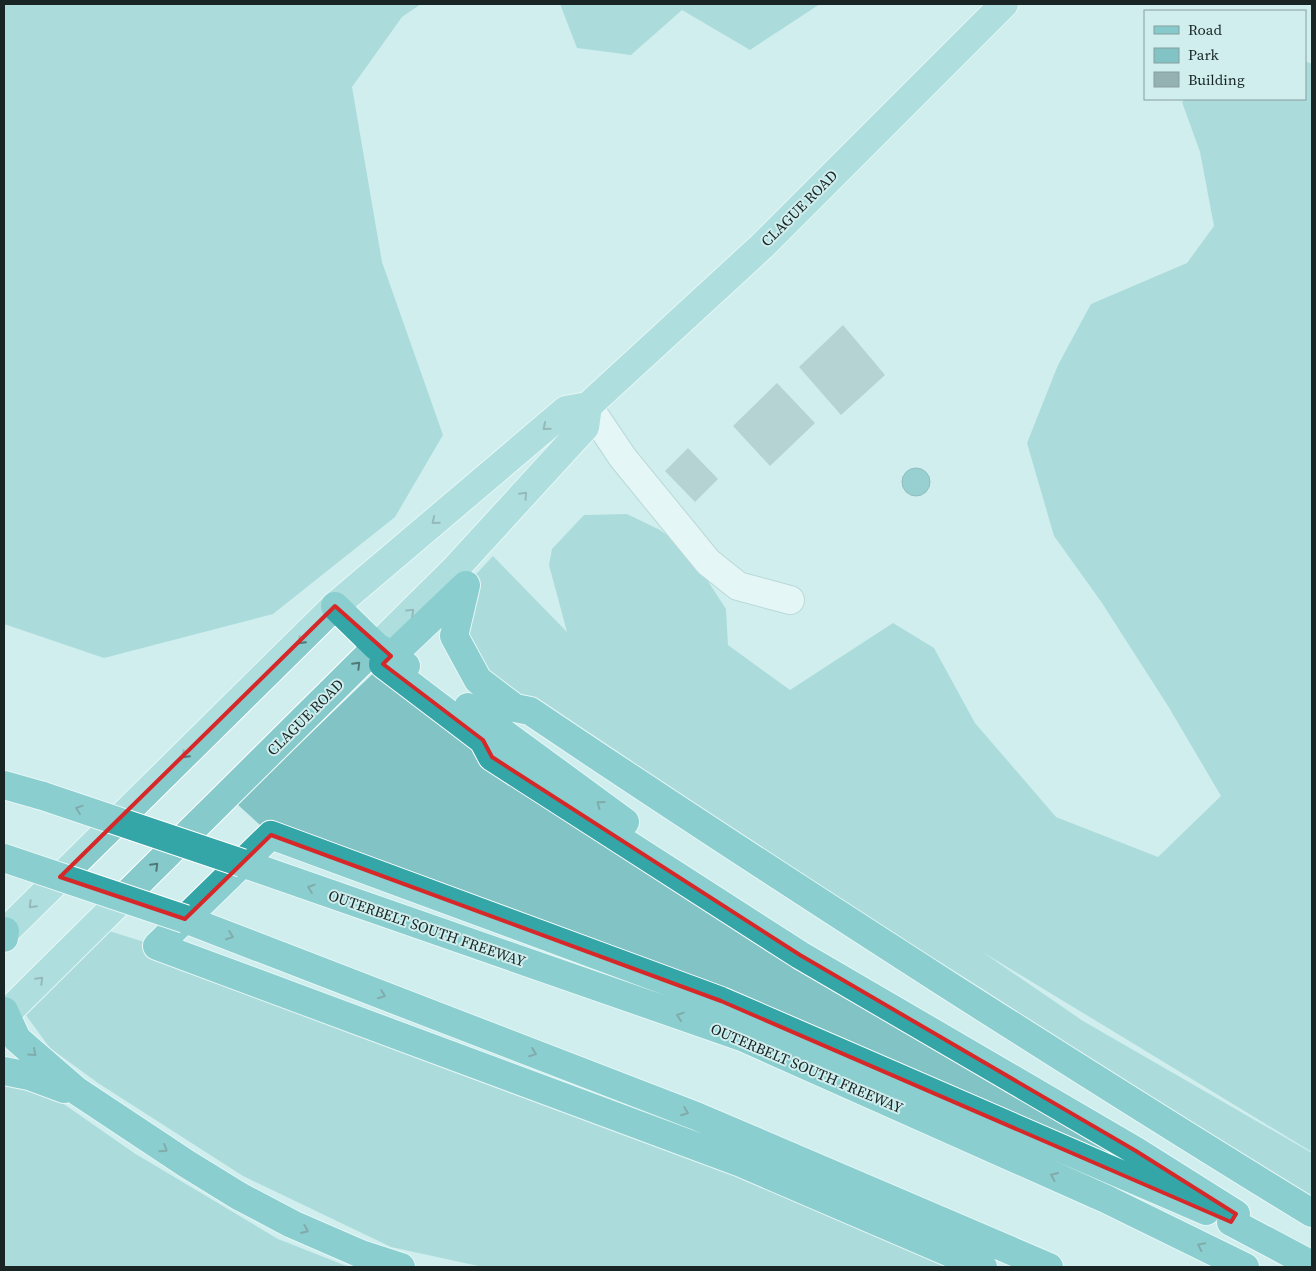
<svg xmlns="http://www.w3.org/2000/svg" width="1316" height="1271" font-family="'Source Serif 4',serif">
	<style>
		.green { fill: #82c4c5 }
		.water { fill: #56a9aa; stroke: #448182 }
		.building { fill: #95b2b2 }
		.lines { fill: none; stroke-linecap: round; stroke-linejoin: round }
		.minor-casing { stroke: #9fbdbd; stroke-width: 30 }
		.major-casing { stroke: #fff; stroke-width: 30 }
		.highway-casing { stroke: #fff; stroke-width: 30 }
		.minor { stroke: #fff; stroke-width: 28 }
		.major { stroke: #86cacb; stroke-width: 28 }
		.highway { stroke: #35a6a8; stroke-width: 28 }
		.highway-bridge-casing { stroke: #fff; stroke-width: 30; stroke-linecap: butt }
		.highway-bridge { stroke: #35a6a8; stroke-width: 28 }
		.oneway { stroke: #507878 }
		.oneway2 { stroke: #245959 }
		.marked { fill: none; stroke: #d62828; stroke-width: 4; stroke-linejoin: round }
		.labels { text-anchor: middle; dominant-baseline: central; stroke-width: 4; stroke-linejoin: round; paint-order: stroke }
		.street-label { font-size: 15px; fill: #192525; stroke: #d0eeee }
	</style>
	<rect width="100%" height="100%" fill="#d0eeee"/>
	<path class="green" d="M4,4H421L402,17L352,87L382,262L443,435L395,517L273,614L104,658L4,624Z
		M560,4H820L750,50L682,10L631,55L577,48Z
		M1305,61L1312,64V1152L981,951L1083,1021L1312,1153V1213L515,708L454,636L466,585L493,556L567,632L549,565L552,549L584,515L627,514L660,530L687,549L726,609L728,645L790,690L893,623L934,648L975,723L1056,817L1158,857L1221,796L1168,706L1102,603L1054,536L1027,443L1058,365L1091,304L1187,263L1214,226L1200,152L1182,102L1185,99H1305Z
		M383,664L483,740L1236,1214L271,835L237,804Z
		M106,930L157,946L983,1267H483L391,1247L243,1176L98,1083L50,1048L25,1014Z
		M14,1081L58,1100L134,1153L278,1239L349,1267H4V1082Z"/>
	<path class="water" d="M902 482a14 14 0 1 1 28 0a14 14 0 1 1-28 0Z"/>
	<path class="building" d="M843,325L885,375L841,415L799,367Z
		M777,383L815,423L770,466L733,426Z
		M688,448L718,479L695,502L665,471Z"/>
	<g class="lines">
		<defs>
			<path id="minor" d="M588,406L623,458L708,562L738,586L790,600"/>
			<path id="major" d="M4,933L335,606L566,410L588,406L762,246L1004,4
				M4,1016L455,569L585,427L588,406"/>
			<path id="highway" d="M335,606L376,646L406,666
				M468,707L625,822
				M4,785L43,796
				M242,863L742,1037L1106,1199L1245,1267
				M185,919L696,1116L1049,1267
				M4,938L5,931
				M4,1011L17,1039L77,1091L187,1164L239,1196L292,1224L361,1254L401,1267
				M4,1071L29,1076L64,1089
				M1312,1213C1190,1139 1069,1062 948,985C808,895 668,804 530,711L515,708L478,680L454,636L466,585L383,664L483,740L492,757L800,955L1136,1151L1236,1214L1231,1222L1312,1265
				M983,1267L741,1163L157,946L271,835L721,1001L1206,1211"/>
		</defs>
		<use href="#minor" class="minor-casing"/>
		<use href="#major" class="major-casing"/>
		<use href="#highway" class="highway-casing"/>
		<use href="#minor" class="minor"/>
		<use href="#major" class="major"/>
		<use href="#highway" class="highway"/>
		<defs>
			<path id="highway-bridge" d="M43,796L242,863
				M4,858L185,919"/>
		</defs>
		<use href="#highway-bridge" class="highway-bridge-casing"/>
		<use href="#highway-bridge" class="highway-bridge"/>
	</g>
	<defs><path id="oneway-chevron" d="M-2-3.5L2.5 0L-2 3.5" fill="none" stroke-width="1.6" stroke-linecap="round" stroke-linejoin="round" transform="scale(1.25)"/></defs>
	<g class="oneway">
		<use href="#oneway-chevron" transform="translate(546 427) rotate(140)"/>
		<use href="#oneway-chevron" transform="translate(524 495) rotate(-47)"/>
		<use href="#oneway-chevron" transform="translate(435 521) rotate(140)"/>
		<use href="#oneway-chevron" transform="translate(411 612) rotate(-44)"/>
		<use href="#oneway-chevron" transform="translate(301 641) rotate(135)"/>
		<use href="#oneway-chevron" transform="translate(357 665) rotate(-45)"/>
		<use href="#oneway-chevron" transform="translate(185 755) rotate(135)"/>
		<use href="#oneway-chevron" transform="translate(155 866) rotate(-45)"/>
		<use href="#oneway-chevron" transform="translate(32 905) rotate(135)"/>
		<use href="#oneway-chevron" transform="translate(40 980) rotate(-45)"/>
	</g>
	<g class="oneway2">
		<use href="#oneway-chevron" transform="translate(600 804) rotate(-144)"/>
		<use href="#oneway-chevron" transform="translate(79 809) rotate(-161)"/>
		<use href="#oneway-chevron" transform="translate(311 888) rotate(-161)"/>
		<use href="#oneway-chevron" transform="translate(230 936) rotate(21)"/>
		<use href="#oneway-chevron" transform="translate(382 995) rotate(21)"/>
		<use href="#oneway-chevron" transform="translate(680 1016) rotate(-161)"/>
		<use href="#oneway-chevron" transform="translate(33 1053) rotate(42)"/>
		<use href="#oneway-chevron" transform="translate(533 1053) rotate(21)"/>
		<use href="#oneway-chevron" transform="translate(685 1112) rotate(21)"/>
		<use href="#oneway-chevron" transform="translate(164 1149) rotate(33)"/>
		<use href="#oneway-chevron" transform="translate(1054 1176) rotate(-156)"/>
		<use href="#oneway-chevron" transform="translate(305 1230) rotate(23)"/>
		<use href="#oneway-chevron" transform="translate(1201 1246) rotate(-154)"/>
	</g>
	<path d="M0 0H1316V1271H0ZM335,606L391,656L383,664L483,740L492,757L800,955L1136,1151L1236,1214L1231,1222L721,1001L271,835L185,919L60,877Z" fill="#d0eeee" fill-opacity=".55" fill-rule="evenodd"/>
	<path class="marked" d="M335,606L391,656L383,664L483,740L492,757L800,955L1136,1151L1236,1214L1231,1222L721,1001L271,835L185,919L60,877Z"/>
	<g class="labels">
		<g class="street-label">
			<text transform="translate(799 208) rotate(-45)">CLAGUE ROAD</text>
			<text transform="translate(305 717) rotate(-45)">CLAGUE ROAD</text>
			<text transform="translate(427 928) rotate(19)">OUTERBELT SOUTH FREEWAY</text>
			<text transform="translate(807 1068) rotate(23)">OUTERBELT SOUTH FREEWAY</text>
		</g>
	</g>
	<rect width="1316" height="1271" fill="none" stroke="#192525" stroke-width="10"/>
	<rect x="1144" y="10" width="162" height="90" fill="#d0eeee" stroke="#879e9e"/>
	<rect x="1154" y="26" width="25" height="8" fill="#86cacb" stroke="#879e9e"/>
	<text x="1188" y="35" font-size="15" fill="#192525">Road</text>
	<rect x="1154" y="48" width="25" height="15" fill="#82c4c5" stroke="#879e9e"/>
	<text x="1188" y="60" font-size="15" fill="#192525">Park</text>
	<rect x="1154" y="72" width="25" height="15" fill="#95b2b2" stroke="#879e9e"/>
	<text x="1188" y="85" font-size="15" fill="#192525">Building</text>
</svg>
